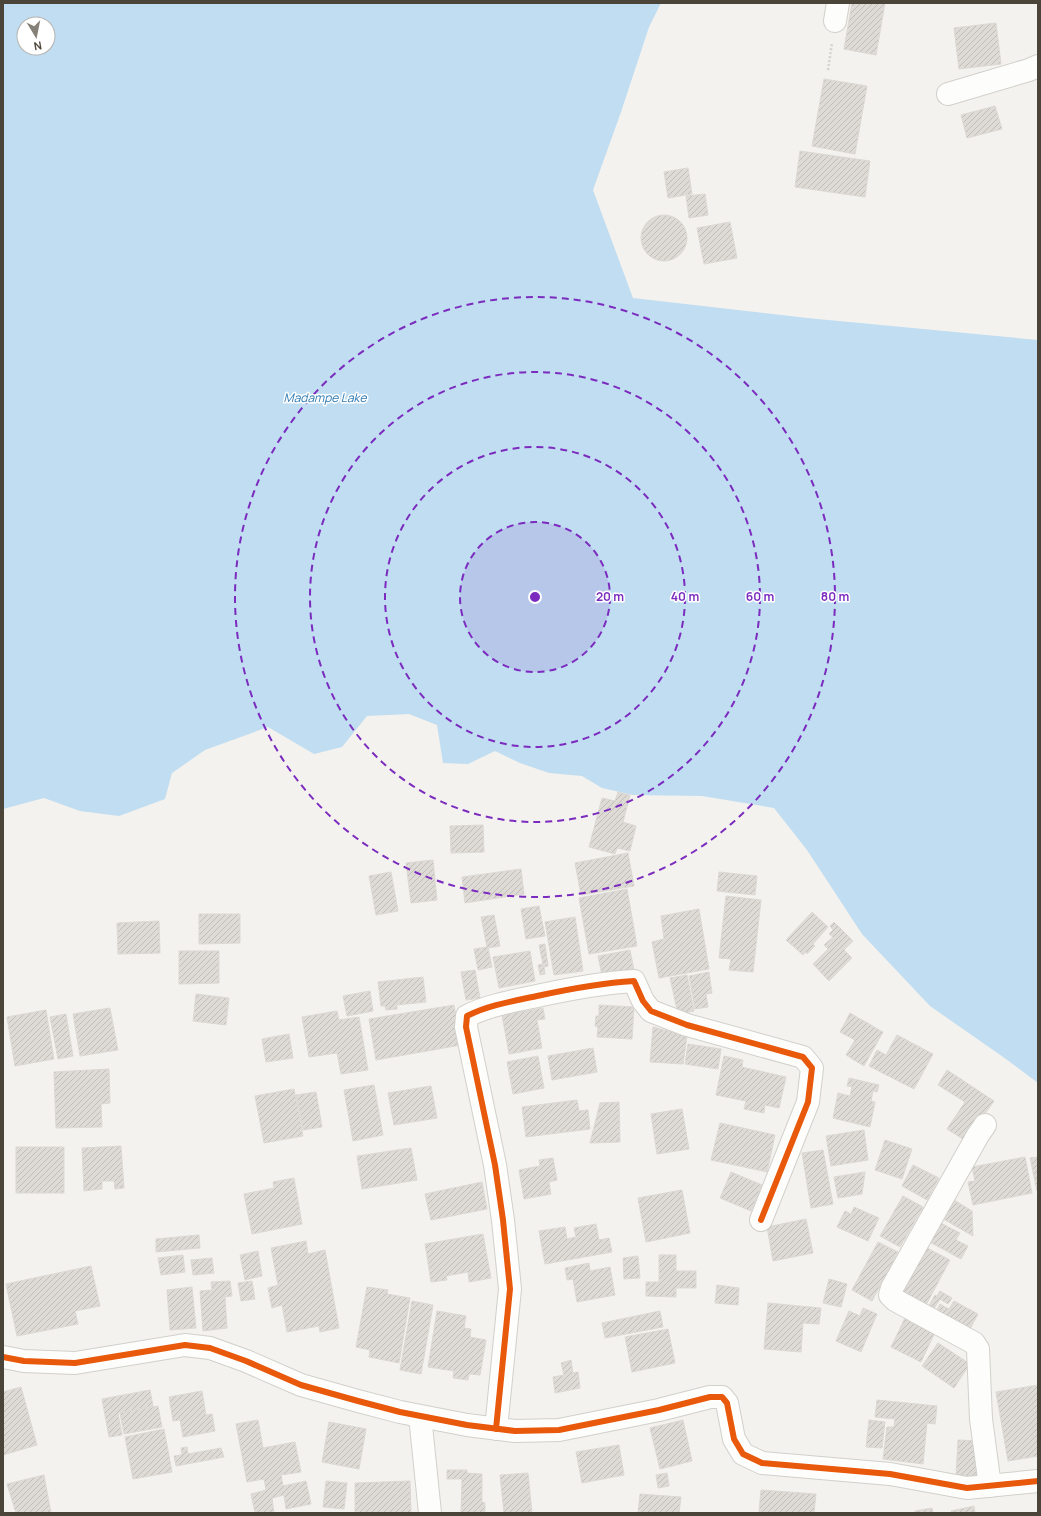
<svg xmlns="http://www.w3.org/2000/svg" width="1041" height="1516" font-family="Manrope,sans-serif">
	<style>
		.water { fill: #c0ddf1; fill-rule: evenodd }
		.building { fill: url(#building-hatch); stroke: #dcd9d4 }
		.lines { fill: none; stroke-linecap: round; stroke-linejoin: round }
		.minor-casing { stroke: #d2d0cb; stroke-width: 24 }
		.path { stroke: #d3d2cc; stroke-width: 2.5; stroke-dasharray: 2 2; stroke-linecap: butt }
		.minor { stroke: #fdfdfc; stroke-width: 22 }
		.cycleway-casing { stroke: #fff; stroke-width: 8 }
		.cycleway { stroke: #e8590c; stroke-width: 6 }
		.ring { fill: none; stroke: #7b2cbf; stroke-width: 2; stroke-dasharray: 7 5 }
		.labels { text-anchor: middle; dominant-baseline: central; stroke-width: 3; stroke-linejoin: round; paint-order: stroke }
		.water-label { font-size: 12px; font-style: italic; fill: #2e7ab2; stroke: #fff }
		.centre { fill: #7b2cbf; stroke: #fff; stroke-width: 2 }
		.ring-label { font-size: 12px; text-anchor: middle; font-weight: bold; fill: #7b2cbf; stroke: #fff; stroke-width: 3; stroke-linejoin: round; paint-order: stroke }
	</style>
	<defs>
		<pattern id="building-hatch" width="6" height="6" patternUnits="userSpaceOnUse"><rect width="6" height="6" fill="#dedbd6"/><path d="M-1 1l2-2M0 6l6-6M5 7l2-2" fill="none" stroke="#c0bdb8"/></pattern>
	</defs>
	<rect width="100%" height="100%" fill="#f4f2ee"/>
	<path class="water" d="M3,3H661L649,27L621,112L593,190L633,298L807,318L1038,340V1083L1006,1059L930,1006L862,934L807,850L774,808L702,796L633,795L602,788L582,776L549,773L520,763L495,751L468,764L443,763L437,725L409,714L367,716L342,747L314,754L268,727L205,750L172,773L165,799L119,816L80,811L44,798L3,809ZM24,24H48V48H24Z"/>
	<path class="building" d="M852,3H885L876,55L844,49Z
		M996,23L1001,64L959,69L954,28Z
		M824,79L867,86L855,154L812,146Z
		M995,106L1002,129L967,138L961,115Z
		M800,151L870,161L865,197L795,187Z
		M688,168L692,194L668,198L664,172Z
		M705,194L708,215L689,218L686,196Z
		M641 238a23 23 0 1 1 46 0a23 23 0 1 1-46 0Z
		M730,222L737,258L704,264L697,228Z
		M618,792L630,795L623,822L636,826L630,851L617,848L615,854L589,847L602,798L615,801Z
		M483,825L484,852L451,853L450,826Z
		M628,853L634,886L581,895L575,863Z
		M433,860L437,900L411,903L406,863Z
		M521,869L524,894L465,903L462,877Z
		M391,872L398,911L376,915L369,876Z
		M719,872L757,876L755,895L717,891Z
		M627,889L637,946L589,954L579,898Z
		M726,896L761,900L753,972L729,970L731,959L719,958Z
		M539,906L545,936L526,939L521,909Z
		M699,909L709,969L659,978L652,942L664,939L661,916Z
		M812,912L828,927L813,944L815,946L807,954L805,952L803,955L786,940Z
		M199,914H240V943L199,944Z
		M494,915L500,946L488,948L492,967L478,970L474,949L487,947L481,917Z
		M575,917L583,971L554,975L545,922Z
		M159,921L160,953L118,954L117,923Z
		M834,922L853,941L844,950L852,958L829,981L813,964L828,949L824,945L833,937L829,934L833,930L830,926Z
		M545,944L548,966L544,967L545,974L540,975L538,965L543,964L539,945Z
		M630,950L634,970L602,975L598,956Z
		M179,951H219V983L179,984Z
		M530,951L535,981L499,988L493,957Z
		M475,970L480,998L466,1000L461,972Z
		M709,972L712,993L706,994L708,1007L695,1009L689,976Z
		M687,975L694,1011L678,1014L670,978Z
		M423,977L426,1002L397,1005V1009L386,1010L385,1006H381L378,982Z
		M370,991L373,1011L347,1016L343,996Z
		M196,994L229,998L226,1025L193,1021Z
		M454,1005L461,1045L376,1060L369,1019Z
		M599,1005L634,1007L632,1039L597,1037L598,1027L595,1026L596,1016H599Z
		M110,1008L118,1050L80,1056L73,1014Z
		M543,1008L545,1019L537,1020L542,1048L509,1054L502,1015Z
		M46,1010L54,1059L15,1066L7,1017Z
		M337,1011L339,1020L359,1017L368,1070L341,1074L337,1053L309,1057L302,1017Z
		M850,1013L883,1032L864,1066L846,1055L855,1040L840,1032Z
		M66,1014L73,1056L58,1059L50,1017Z
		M653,1027L687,1036L683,1064L650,1062Z
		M289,1034L293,1058L266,1062L262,1039Z
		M897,1035L933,1054L914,1089L869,1066L877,1050L886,1055Z
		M688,1044L721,1049L718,1069L685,1064Z
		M593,1048L597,1072L552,1080L548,1056Z
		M538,1056L544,1088L513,1094L507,1062Z
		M724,1056L743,1060L742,1067L786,1077L779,1108L765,1105L764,1113L744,1109L746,1101L716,1095Z
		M109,1069L110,1103L101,1104L102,1127L56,1128L54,1072Z
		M947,1070L994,1101L966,1141L947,1129L965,1102L938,1085Z
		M849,1078L879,1085L877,1092L873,1091L871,1101L875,1102L870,1127L833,1118L838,1093L850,1096L852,1087L847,1086Z
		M374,1085L383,1135L353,1141L344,1090Z
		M431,1086L437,1118L394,1125L388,1093Z
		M294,1089L303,1136L264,1143L255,1096Z
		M316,1092L322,1127L303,1130L296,1095Z
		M577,1100L579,1111L588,1110L590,1129L526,1137L522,1107Z
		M619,1102L620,1142L590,1143L600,1103Z
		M682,1109L689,1149L657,1154L651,1114Z
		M720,1123L775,1135L767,1172L711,1160Z
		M864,1130L868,1160L831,1166L826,1136Z
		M885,1140L912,1149L902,1179L875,1170Z
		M121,1146L124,1188L115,1189L114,1181H102V1189L84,1191L82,1148Z
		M16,1147H64V1193H16Z
		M411,1148L417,1180L362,1189L357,1156Z
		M823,1150L833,1204L811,1208L802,1153Z
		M1025,1157L1032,1193L973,1205L968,1182L975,1181L972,1167Z
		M1038,1157V1191H1037L1030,1158Z
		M553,1158L557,1180L549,1182L551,1194L524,1199L519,1170L540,1166L539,1160Z
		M913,1165L939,1178L927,1200L902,1186Z
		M731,1172L762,1185L751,1211L720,1198Z
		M865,1172L862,1194L838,1198L834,1177Z
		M294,1178L302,1224L252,1234L244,1194L274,1188L273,1182Z
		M482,1182L487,1209L431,1220L425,1194Z
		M682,1190L690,1233L646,1242L638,1198Z
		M903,1196L923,1207L900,1247L880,1236Z
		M949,1197L972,1211L973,1236L938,1216Z
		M854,1207L879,1218L868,1241L837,1227L845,1211L851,1214Z
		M806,1219L813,1253L773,1261L767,1227Z
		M935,1220L960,1233L956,1240L968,1246L961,1259L924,1239Z
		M596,1224L599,1240L609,1238L612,1252L545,1264L539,1231L565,1227L567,1239L576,1237L574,1228Z
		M483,1234L491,1278L469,1282L468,1272L446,1276L447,1280L431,1282L425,1244Z
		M199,1235L200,1248L156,1252V1239Z
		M306,1241L308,1254L325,1250L339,1328L320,1332L319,1326L287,1332L282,1305L272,1308L268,1288L278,1285L271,1248Z
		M878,1242L898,1252L872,1301L852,1290Z
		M923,1246L950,1260L925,1307L898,1293Z
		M258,1251L262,1276L245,1280L240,1255Z
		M183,1255L185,1272L161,1275L158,1258Z
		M659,1255H676V1271H696V1288H676V1297L646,1296V1282H659Z
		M638,1256L640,1278L624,1279L623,1258Z
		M212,1258L214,1273L193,1275L191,1260Z
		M589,1263L590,1271L610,1267L615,1295L577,1302L573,1279L567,1280L565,1268Z
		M91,1266L100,1306L75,1311L78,1324L17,1336L6,1284Z
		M829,1279L847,1284L841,1307L823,1303Z
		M230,1281L232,1296L225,1297L227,1328L203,1331L200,1291L212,1290L211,1282Z
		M252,1281L255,1299L241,1301L238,1283Z
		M717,1285L739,1288L738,1305L715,1303Z
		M192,1287L196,1328L170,1330L167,1290Z
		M367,1287L388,1290L387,1294L410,1298L399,1363L369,1357L370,1350L356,1347Z
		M940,1291L952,1298L948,1304L940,1299L932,1312L927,1309L935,1295L937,1296Z
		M412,1301L433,1305L421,1374L400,1370Z
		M954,1301L978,1314L968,1333L934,1314L940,1304L949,1309Z
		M768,1303L821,1308L819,1324L803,1323L801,1352L764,1349Z
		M863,1308L877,1314L861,1352L836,1341L849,1311L860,1316Z
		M437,1311L466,1316L464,1328L471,1329L470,1337L486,1340L480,1375L469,1374L468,1380L453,1378L454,1371L428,1367Z
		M660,1311L663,1327L605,1338L602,1323Z
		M906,1316L936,1330L921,1362L891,1347Z
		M668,1329L675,1363L632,1372L625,1337Z
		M938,1343L970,1364L954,1388L922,1366Z
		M571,1360L573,1373L578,1372L580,1388L555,1393L553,1377L564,1375L561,1363Z
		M1038,1385V1456L1008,1461L996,1392Z
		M21,1387L37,1445L3,1455V1392Z
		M150,1390L153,1406L118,1413L122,1435L109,1437L102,1399Z
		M202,1391L206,1415L212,1414L215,1431L183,1437L180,1420L173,1421L169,1397Z
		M877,1400L937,1406L935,1424L927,1423L923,1464L883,1459L887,1427H894L895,1419L875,1417Z
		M158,1406L162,1427L124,1434L120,1413Z
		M258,1420L263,1448L295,1442L301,1472L281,1475L283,1486L306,1481L311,1504L286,1509L284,1495L272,1498L274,1513H255L251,1494L266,1490L264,1479L247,1482L236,1424Z
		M683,1420L692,1461L660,1469L650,1428Z
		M869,1420L885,1422L882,1448L866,1447Z
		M329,1422L366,1429L359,1469L322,1462Z
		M164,1429L172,1472L133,1479L125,1437Z
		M958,1440L980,1441L978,1477L956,1476Z
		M619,1445L624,1475L582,1483L576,1452Z
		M187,1447L188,1454L221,1448L224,1457L176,1466L174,1456L182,1455L181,1448Z
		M447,1470H467V1473L482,1474V1502L485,1503V1513H461L462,1479H447Z
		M528,1473L532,1513H504L500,1475Z
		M667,1473L669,1486L658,1488L656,1475Z
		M44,1475L51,1513H16L7,1484Z
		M326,1481L347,1483L344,1509L323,1507Z
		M410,1481L411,1513H355V1483Z
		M761,1490L816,1494L814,1513L759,1512Z
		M640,1494L681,1497L679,1513H638Z
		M974,1506L975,1513H952L951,1511Z
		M932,1508L933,1513H915V1511Z"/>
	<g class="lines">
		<defs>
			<path id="minor" d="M835,21L838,3
				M948,94L1029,70L1038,66
				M985,1125L978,1135L892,1288L890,1295L895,1300L974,1343L978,1349L981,1419L990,1486
				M3,1357L24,1361L75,1363L185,1345L210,1348L246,1361L301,1385L358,1401L400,1412L467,1425L515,1431L559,1430L659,1410L710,1397H722L727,1403L734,1439L743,1454L762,1463L890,1474L967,1488L1038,1481
				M420,1416L430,1513
				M496,1429L510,1289L503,1220L495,1165L466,1027L467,1016C489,1005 514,1001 537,996C569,989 601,983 634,981L643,1001L651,1011L687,1025L803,1057L812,1068L808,1102L761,1220"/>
		</defs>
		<use href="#minor" class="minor-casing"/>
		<path class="path" d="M828,70L832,43"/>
		<use href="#minor" class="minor"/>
		<defs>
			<path id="cycleway" d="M3,1357L24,1361L75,1363L185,1345L210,1348L246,1361L301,1385L358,1401L400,1412L467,1425L515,1431L559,1430L659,1410L710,1397H722L727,1403L734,1439L743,1454L762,1463L890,1474L967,1488L1038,1481
				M496,1429L510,1289L503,1220L495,1165L466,1027L467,1016C489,1005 514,1001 537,996C569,989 601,983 634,981L643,1001L651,1011L687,1025L803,1057L812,1068L808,1102L761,1220"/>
		</defs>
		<use href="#cycleway" class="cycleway-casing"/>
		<use href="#cycleway" class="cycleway"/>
	</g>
	<circle cx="535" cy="597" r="75" fill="#7b2cbf" fill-opacity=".12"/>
	<g class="ring">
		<circle cx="535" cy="597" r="75"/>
		<circle cx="535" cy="597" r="150"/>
		<circle cx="535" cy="597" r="225"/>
		<circle cx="535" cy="597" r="300"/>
	</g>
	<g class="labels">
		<g class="water-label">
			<text x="325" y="397">Madampe Lake</text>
		</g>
	</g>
	<circle cx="535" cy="597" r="6" class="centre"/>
	<g class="ring-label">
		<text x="610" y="601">20 m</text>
		<text x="685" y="601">40 m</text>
		<text x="760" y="601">60 m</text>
		<text x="835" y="601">80 m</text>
	</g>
	<rect width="1041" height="1516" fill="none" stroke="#4b4439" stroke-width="8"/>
	<g transform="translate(36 36) rotate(170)"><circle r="19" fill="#ffffff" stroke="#b7b4b0"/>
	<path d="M0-3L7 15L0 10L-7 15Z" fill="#868178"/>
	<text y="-6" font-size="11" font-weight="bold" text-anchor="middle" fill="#4b4439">N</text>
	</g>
</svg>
